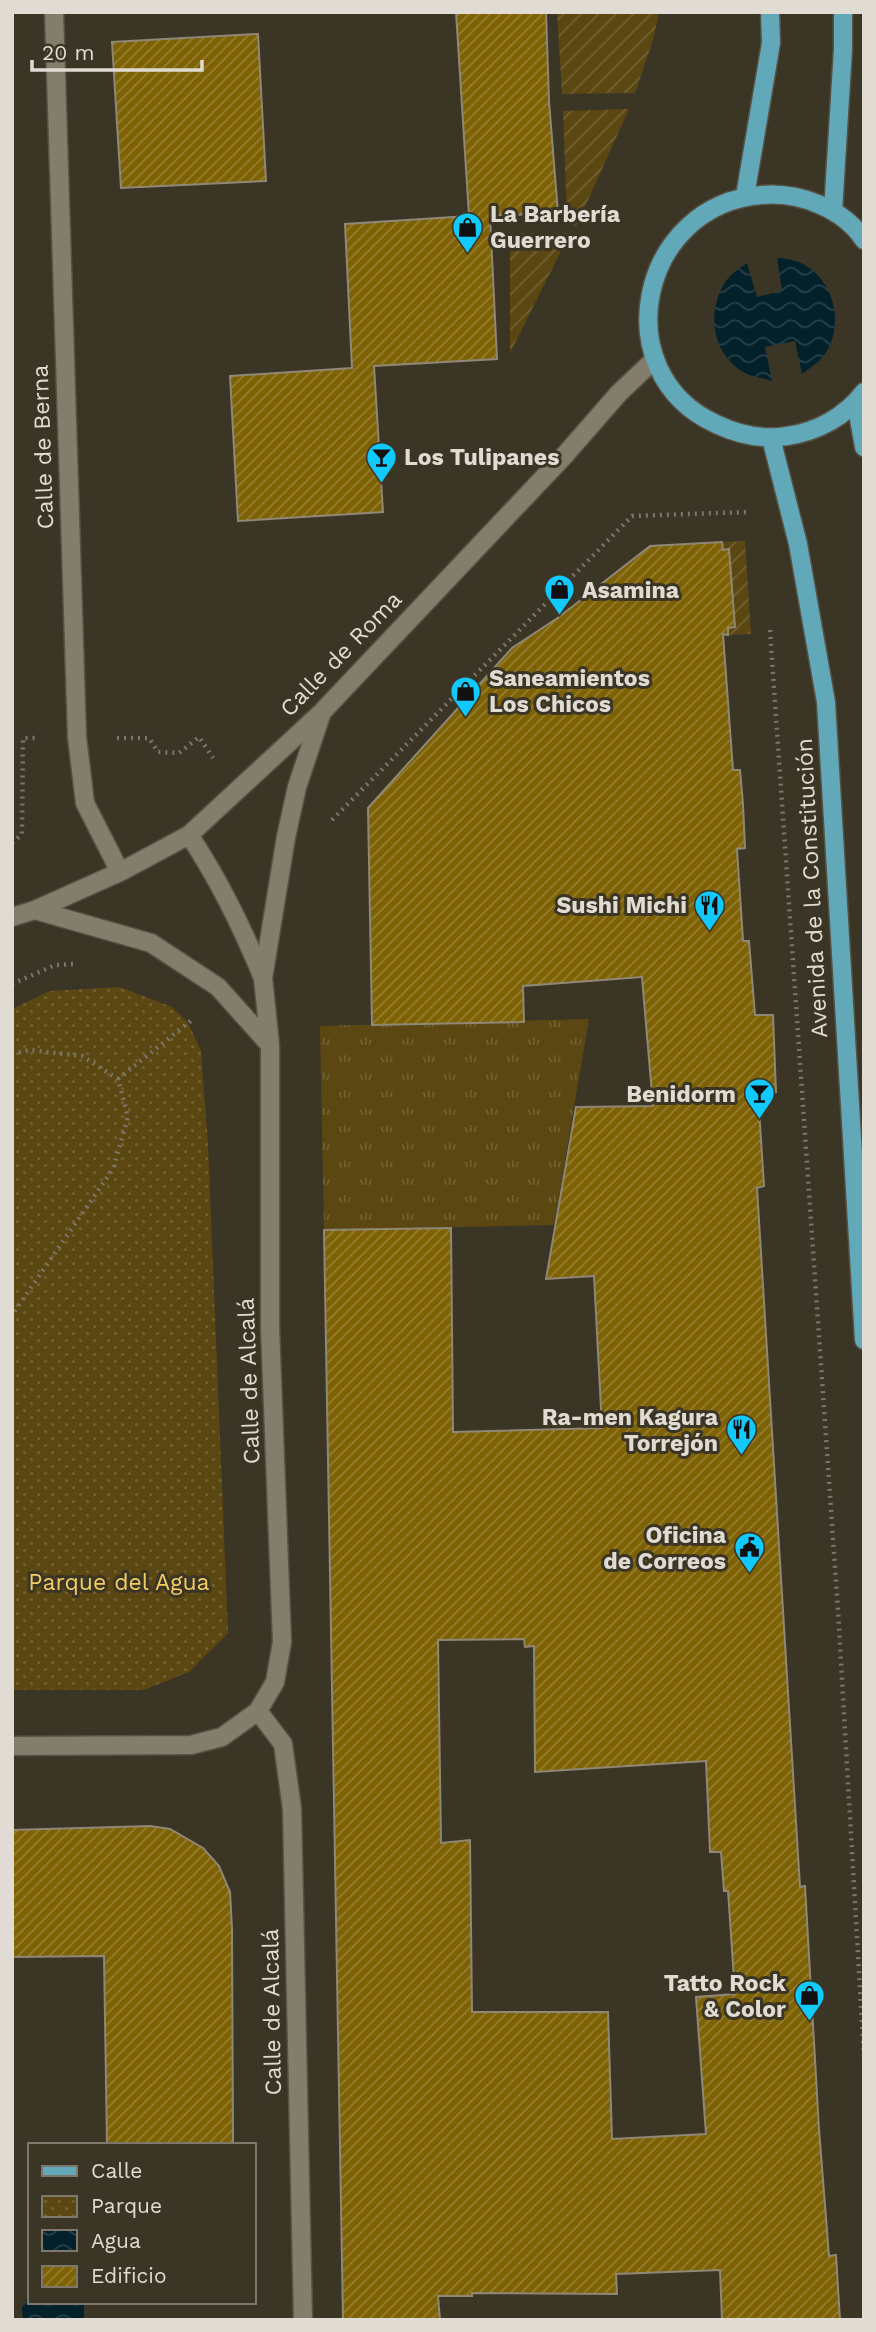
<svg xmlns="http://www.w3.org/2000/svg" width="876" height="2332" font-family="'Work Sans',sans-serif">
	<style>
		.grass { fill: url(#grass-tufts) }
		.park { fill: url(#park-dots) }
		.garden { fill: url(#garden-furrows) }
		.water { fill: url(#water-waves) }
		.building { fill: url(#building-hatch); stroke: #8f8877; stroke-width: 2; fill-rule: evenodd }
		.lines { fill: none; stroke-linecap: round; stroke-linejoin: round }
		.minor-casing { stroke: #575246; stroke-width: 21 }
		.major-casing { stroke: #575246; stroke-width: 21 }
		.path { stroke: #7b766a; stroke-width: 4.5; stroke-dasharray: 2 5; stroke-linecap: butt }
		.minor { stroke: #837d6c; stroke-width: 18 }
		.major { stroke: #61a8b9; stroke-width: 18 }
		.labels { text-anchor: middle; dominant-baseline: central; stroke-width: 6; stroke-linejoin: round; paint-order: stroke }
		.poi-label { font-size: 23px; font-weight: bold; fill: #e0dcd3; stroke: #3b3526; text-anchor: end }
		.street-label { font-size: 23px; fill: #e0dcd3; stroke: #3b3526 }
		.park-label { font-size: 23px; fill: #f4cc61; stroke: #3b3526 }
	</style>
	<defs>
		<pattern id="grass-tufts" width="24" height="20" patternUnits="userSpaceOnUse" patternTransform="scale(1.75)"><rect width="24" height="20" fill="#5b4711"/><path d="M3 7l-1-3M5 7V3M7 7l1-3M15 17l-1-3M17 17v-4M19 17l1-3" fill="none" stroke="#726133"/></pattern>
		<pattern id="park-dots" width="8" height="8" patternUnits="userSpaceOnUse" patternTransform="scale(1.75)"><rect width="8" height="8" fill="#5b4711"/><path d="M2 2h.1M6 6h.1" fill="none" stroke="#726133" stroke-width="1.8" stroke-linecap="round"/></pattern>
		<pattern id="garden-furrows" width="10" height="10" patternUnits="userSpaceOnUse" patternTransform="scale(1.75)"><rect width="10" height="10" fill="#5b4711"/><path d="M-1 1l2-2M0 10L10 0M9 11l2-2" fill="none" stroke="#726133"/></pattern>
		<pattern id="water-waves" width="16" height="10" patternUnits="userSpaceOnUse" patternTransform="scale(1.75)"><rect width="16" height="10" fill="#02212b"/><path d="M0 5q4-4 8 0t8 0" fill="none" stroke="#274149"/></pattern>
		<pattern id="building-hatch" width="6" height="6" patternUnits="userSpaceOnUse" patternTransform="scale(1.75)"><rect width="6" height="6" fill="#7d6103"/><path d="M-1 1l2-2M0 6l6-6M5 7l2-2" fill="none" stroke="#957e33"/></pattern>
	</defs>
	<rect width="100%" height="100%" fill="#3b3526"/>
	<path class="grass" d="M589,1019L554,1225L324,1230L320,1026Z"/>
	<path class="park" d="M120,987L172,1007L188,1023L201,1051L208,1144L228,1633L189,1672L144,1690H12V1009L50,991Z"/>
	<path class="garden" d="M557,12H659L653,40L635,93L562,94Z
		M629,109L576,227L567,220L563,111Z
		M510,233H570L510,353Z
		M745,541L751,634L728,635V628L735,627L722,542Z"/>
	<path class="water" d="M777,257C785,259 796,260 803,264C837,282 846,332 820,360C815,365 808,369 802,374L795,341L765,347L772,381C763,378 752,377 745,373C711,354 706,311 726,281C731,274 740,268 747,263L757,297L782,291Z
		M28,2297L30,2302H81L84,2305V2320H23L22,2307Z"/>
	<path class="building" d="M456,12H546L549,101L558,213L490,216L497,359L374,366L383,512L238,521L230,376L352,368L345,224L469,216Z
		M258,34L266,181L121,188L112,42Z
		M722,542L723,550L729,549L735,627L728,628V635L723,634L733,770H740L743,804L745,848L737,849L743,941H749L755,1015H773L776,1092L758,1094L764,1186L757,1188L800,1887L805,1886L819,2129L829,2256L836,2255L840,2320H722L720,2270L616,2274L617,2294L472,2293V2296H438L440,2320H343L324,1230L451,1228L453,1432L602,1428L594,1276L546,1279L576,1107L653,1106L642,977L523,986L524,1022L372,1025L368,808L512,648L559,617L650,546ZM524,1639L525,1647L534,1646L535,1772L706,1761L710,1852H721L724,1891H728L735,1994L696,1997L706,2134L612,2139L608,2012H472L470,1840L441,1843L438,1640Z
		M150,1826L170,1829L203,1848L219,1866L230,1892L232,1929L233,2145H107L104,1956L12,1957V1830Z"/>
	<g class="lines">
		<defs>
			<path id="minor" d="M54,12L77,737L85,803L120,872
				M189,835C220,881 242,927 263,978
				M35,910L151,943L218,987L270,1045
				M12,917L35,910L120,872L189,835L322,712L564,456L619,393L655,359
				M258,1711L283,1744L292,1809L303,2320
				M12,1746L191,1745L222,1737L258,1711L275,1682L282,1642L270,1327V1045L263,978L286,837L297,787L322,712"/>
			<path id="major" d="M745,196L771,43L770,12
				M833,211L843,49V12
				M864,240C843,208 799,192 762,195C639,204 604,373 716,424C739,435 762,440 787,436C817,432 846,416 864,392
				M856,402L864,447
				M771,438L798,544L826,702L864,1340"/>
		</defs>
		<use href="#minor" class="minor-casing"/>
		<use href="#major" class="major-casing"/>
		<path class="path" d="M770,630L838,1610L864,2058
			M117,738H149L158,752L179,753L199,737L213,758
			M332,820L632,516L748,512
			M12,843L22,834L23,738H38
			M12,984L55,965L74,964
			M12,1054L30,1050L82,1056L118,1079L128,1117L113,1169L12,1315
			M118,1079L193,1019"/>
		<use href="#minor" class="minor"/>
		<use href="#major" class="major"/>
	</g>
	<defs>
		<symbol id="shop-pin" viewBox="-11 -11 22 30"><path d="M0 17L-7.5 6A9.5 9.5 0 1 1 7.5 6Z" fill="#11cafb" stroke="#3b3526"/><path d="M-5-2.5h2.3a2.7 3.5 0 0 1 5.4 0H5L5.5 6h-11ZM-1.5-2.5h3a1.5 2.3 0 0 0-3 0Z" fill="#111"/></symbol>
		<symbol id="bar-pin" viewBox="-11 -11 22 30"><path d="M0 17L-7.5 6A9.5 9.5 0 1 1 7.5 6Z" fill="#11cafb" stroke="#3b3526"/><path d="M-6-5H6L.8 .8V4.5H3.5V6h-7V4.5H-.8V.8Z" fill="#111"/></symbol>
		<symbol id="restaurant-pin" viewBox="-11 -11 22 30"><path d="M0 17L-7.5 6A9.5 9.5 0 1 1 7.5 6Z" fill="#11cafb" stroke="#3b3526"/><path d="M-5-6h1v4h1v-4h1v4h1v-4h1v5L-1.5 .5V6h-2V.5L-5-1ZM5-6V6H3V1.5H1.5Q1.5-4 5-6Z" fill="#111"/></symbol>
		<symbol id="civic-pin" viewBox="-11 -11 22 30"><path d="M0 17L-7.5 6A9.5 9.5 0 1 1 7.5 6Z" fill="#11cafb" stroke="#3b3526"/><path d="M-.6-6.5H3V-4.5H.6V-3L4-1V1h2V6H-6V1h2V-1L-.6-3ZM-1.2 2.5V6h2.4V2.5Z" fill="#111"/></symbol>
	</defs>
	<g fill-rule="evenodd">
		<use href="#shop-pin" x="450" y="210" width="35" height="47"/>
		<use href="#bar-pin" x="364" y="440" width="35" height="47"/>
		<use href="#shop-pin" x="542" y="572" width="35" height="47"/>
		<use href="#shop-pin" x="448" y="674" width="35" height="47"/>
		<use href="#restaurant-pin" x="692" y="888" width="35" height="47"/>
		<use href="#bar-pin" x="742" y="1076" width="35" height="47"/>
		<use href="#restaurant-pin" x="724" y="1412" width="35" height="47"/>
		<use href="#civic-pin" x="732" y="1530" width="35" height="47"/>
		<use href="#shop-pin" x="792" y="1978" width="35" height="47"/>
	</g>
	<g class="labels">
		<g class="poi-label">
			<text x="490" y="214" text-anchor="start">La Barbería<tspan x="490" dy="26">Guerrero</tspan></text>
			<text x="404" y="457" text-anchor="start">Los Tulipanes</text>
			<text x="582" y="590" text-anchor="start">Asamina</text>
			<text x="489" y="678" text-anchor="start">Saneamientos<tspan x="489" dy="26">Los Chicos</tspan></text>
			<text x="687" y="905">Sushi Michi</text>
			<text x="736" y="1094">Benidorm</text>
			<text x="718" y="1417">Ra-men Kagura<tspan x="718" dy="26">Torrejón</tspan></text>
			<text x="726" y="1535">Oficina<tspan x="726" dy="26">de Correos</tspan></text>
			<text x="786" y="1983">Tatto Rock<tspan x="786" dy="26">&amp; Color</tspan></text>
		</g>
		<g class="street-label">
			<text transform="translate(43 447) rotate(-92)">Calle de Berna</text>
			<text transform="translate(341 654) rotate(-46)">Calle de Roma</text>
			<text transform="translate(812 888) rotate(-93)">Avenida de la Constitución</text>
			<text transform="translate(249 1381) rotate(-92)">Calle de Alcalá</text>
			<text transform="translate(272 2012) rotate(-91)">Calle de Alcalá</text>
		</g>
		<g class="park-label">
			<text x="119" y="1582">Parque del Agua</text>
		</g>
	</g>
	<rect width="876" height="2332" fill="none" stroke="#e0dcd3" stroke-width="28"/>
	<rect x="28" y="2143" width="228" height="161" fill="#3b3526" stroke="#7d786b" stroke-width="2"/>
	<rect x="42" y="2166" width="35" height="10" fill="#61a8b9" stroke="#7d786b" stroke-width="2"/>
	<text x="91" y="2178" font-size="21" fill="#e0dcd3">Calle</text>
	<rect x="42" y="2196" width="35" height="21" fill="url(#park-dots)" stroke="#7d786b" stroke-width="2"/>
	<text x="91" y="2213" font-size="21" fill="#e0dcd3">Parque</text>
	<rect x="42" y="2230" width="35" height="21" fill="url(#water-waves)" stroke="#7d786b" stroke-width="2"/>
	<text x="91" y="2248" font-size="21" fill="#e0dcd3">Agua</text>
	<rect x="42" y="2266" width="35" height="21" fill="url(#building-hatch)" stroke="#7d786b" stroke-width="2"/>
	<text x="91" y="2283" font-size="21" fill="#e0dcd3">Edificio</text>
	<path d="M32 60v10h170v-10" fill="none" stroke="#e0dcd3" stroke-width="3.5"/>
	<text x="42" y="60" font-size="21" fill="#e0dcd3" stroke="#3b3526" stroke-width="5" paint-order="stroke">20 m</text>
</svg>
